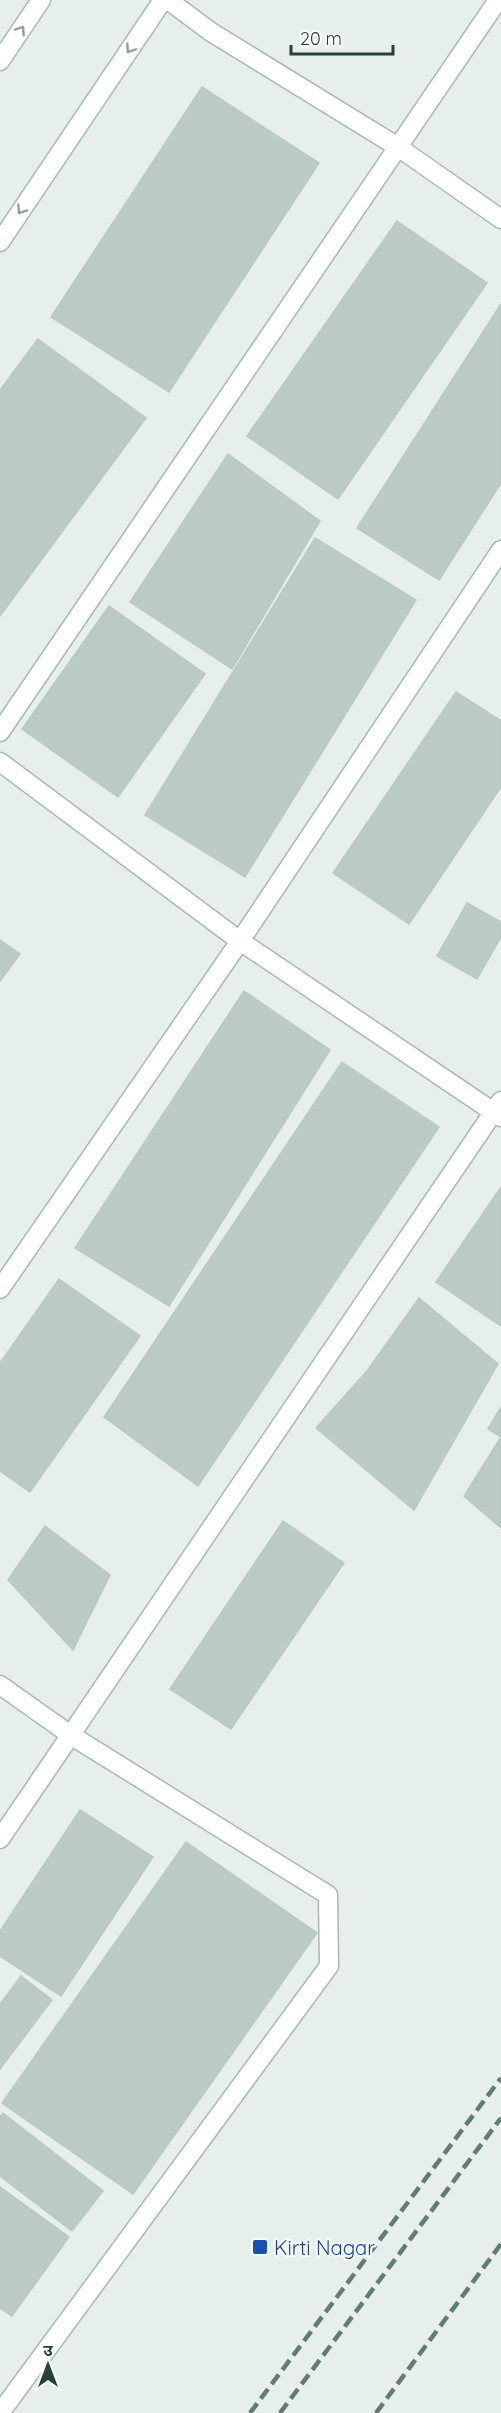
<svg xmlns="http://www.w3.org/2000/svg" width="501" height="2413" font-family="Quicksand,'Noto Sans Devanagari',sans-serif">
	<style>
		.building { fill: #bbcac4; stroke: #b8c9c2; stroke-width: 1.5 }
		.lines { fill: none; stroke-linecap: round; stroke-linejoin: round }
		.street-casing { stroke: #a8b8b2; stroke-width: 21 }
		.secondary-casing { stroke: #a4bbb3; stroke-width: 21 }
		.street { stroke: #fff; stroke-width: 18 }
		.secondary { stroke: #fff; stroke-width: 18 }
		.rail { stroke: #5f7d75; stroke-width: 4.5; stroke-dasharray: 12 6; stroke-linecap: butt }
		.oneway { stroke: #92a09c }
		.transit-dot { fill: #1a4fb4; stroke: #f7fbf9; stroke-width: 2 }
		.labels { text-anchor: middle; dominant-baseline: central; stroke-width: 4.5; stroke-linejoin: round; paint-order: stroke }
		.transit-label { font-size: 20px; fill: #164399; stroke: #f7fbf9; text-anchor: start }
	</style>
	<rect width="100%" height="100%" fill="#e6efeb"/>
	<path class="building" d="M202,87L319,163L169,392L51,317Z
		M397,221L487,283L338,499L247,436Z
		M501,304V483L439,580L357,528Z
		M38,339L146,418L0,616V390Z
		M228,454L320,521L232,669L130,602Z
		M315,538L416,600L245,877L145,815Z
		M109,606L205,674L118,797L22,729Z
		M456,692L501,721V787L409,924L333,873Z
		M467,903L501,922V937L477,979L437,956Z
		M0,940L20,954L0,981Z
		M244,991L330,1050L169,1306L75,1248Z
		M342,1062L439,1127L198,1486L104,1417Z
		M501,1187V1326L436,1282Z
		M59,1279L140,1336L30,1492L0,1471V1363Z
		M419,1298L498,1364L414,1510L316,1428L367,1371Z
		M501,1407V1437L488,1429Z
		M501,1437V1528L464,1496Z
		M283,1521L344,1563L231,1729L170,1689Z
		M45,1526L110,1575L73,1650L8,1580Z
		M80,1810L153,1857L61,1996L0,1956V1931Z
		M186,1842L317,1933L133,2194L2,2103Z
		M21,1976L52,2000L0,2069V2004Z
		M3,2113L103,2191L72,2231L0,2176V2117Z
		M0,2187L69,2237L12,2316L0,2308Z"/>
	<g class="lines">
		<defs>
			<path id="street" d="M168,0L211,32L398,147L501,219
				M0,732L498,0
				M0,762L240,941L501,1117
				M0,1289L240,941L501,550
				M0,1685L72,1736L328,1895L329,1966L0,2413
				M0,1839L501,1101"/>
			<path id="secondary" d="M0,61L41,0
				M0,242L163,0"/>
		</defs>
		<use href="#street" class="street-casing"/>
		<use href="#secondary" class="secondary-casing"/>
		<use href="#street" class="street"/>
		<use href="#secondary" class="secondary"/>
		<path class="rail" d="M250,2413L501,2078
			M280,2413L501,2118
			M376,2413L501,2244"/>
	</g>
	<defs><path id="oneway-chevron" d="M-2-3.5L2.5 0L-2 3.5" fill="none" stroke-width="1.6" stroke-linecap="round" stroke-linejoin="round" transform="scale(1.5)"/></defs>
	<g class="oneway">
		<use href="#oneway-chevron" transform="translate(21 30) rotate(-56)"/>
		<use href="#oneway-chevron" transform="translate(130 49) rotate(124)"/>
		<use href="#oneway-chevron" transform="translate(21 210) rotate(124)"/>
	</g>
	<rect class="transit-dot" x="252" y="2239" width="16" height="16" rx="3"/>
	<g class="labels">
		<g class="transit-label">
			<text x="274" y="2247">Kirti Nagar</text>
		</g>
	</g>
	<g transform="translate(48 2365)" stroke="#f7fbf9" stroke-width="4.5" paint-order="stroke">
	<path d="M0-4.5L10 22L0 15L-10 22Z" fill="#24423a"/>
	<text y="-9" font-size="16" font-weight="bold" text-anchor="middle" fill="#24423a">उ</text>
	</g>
	<path d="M291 45v9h102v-9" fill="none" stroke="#24423a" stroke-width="3"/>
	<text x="300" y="45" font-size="18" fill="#24423a" stroke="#f7fbf9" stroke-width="4.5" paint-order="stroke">20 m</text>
</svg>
